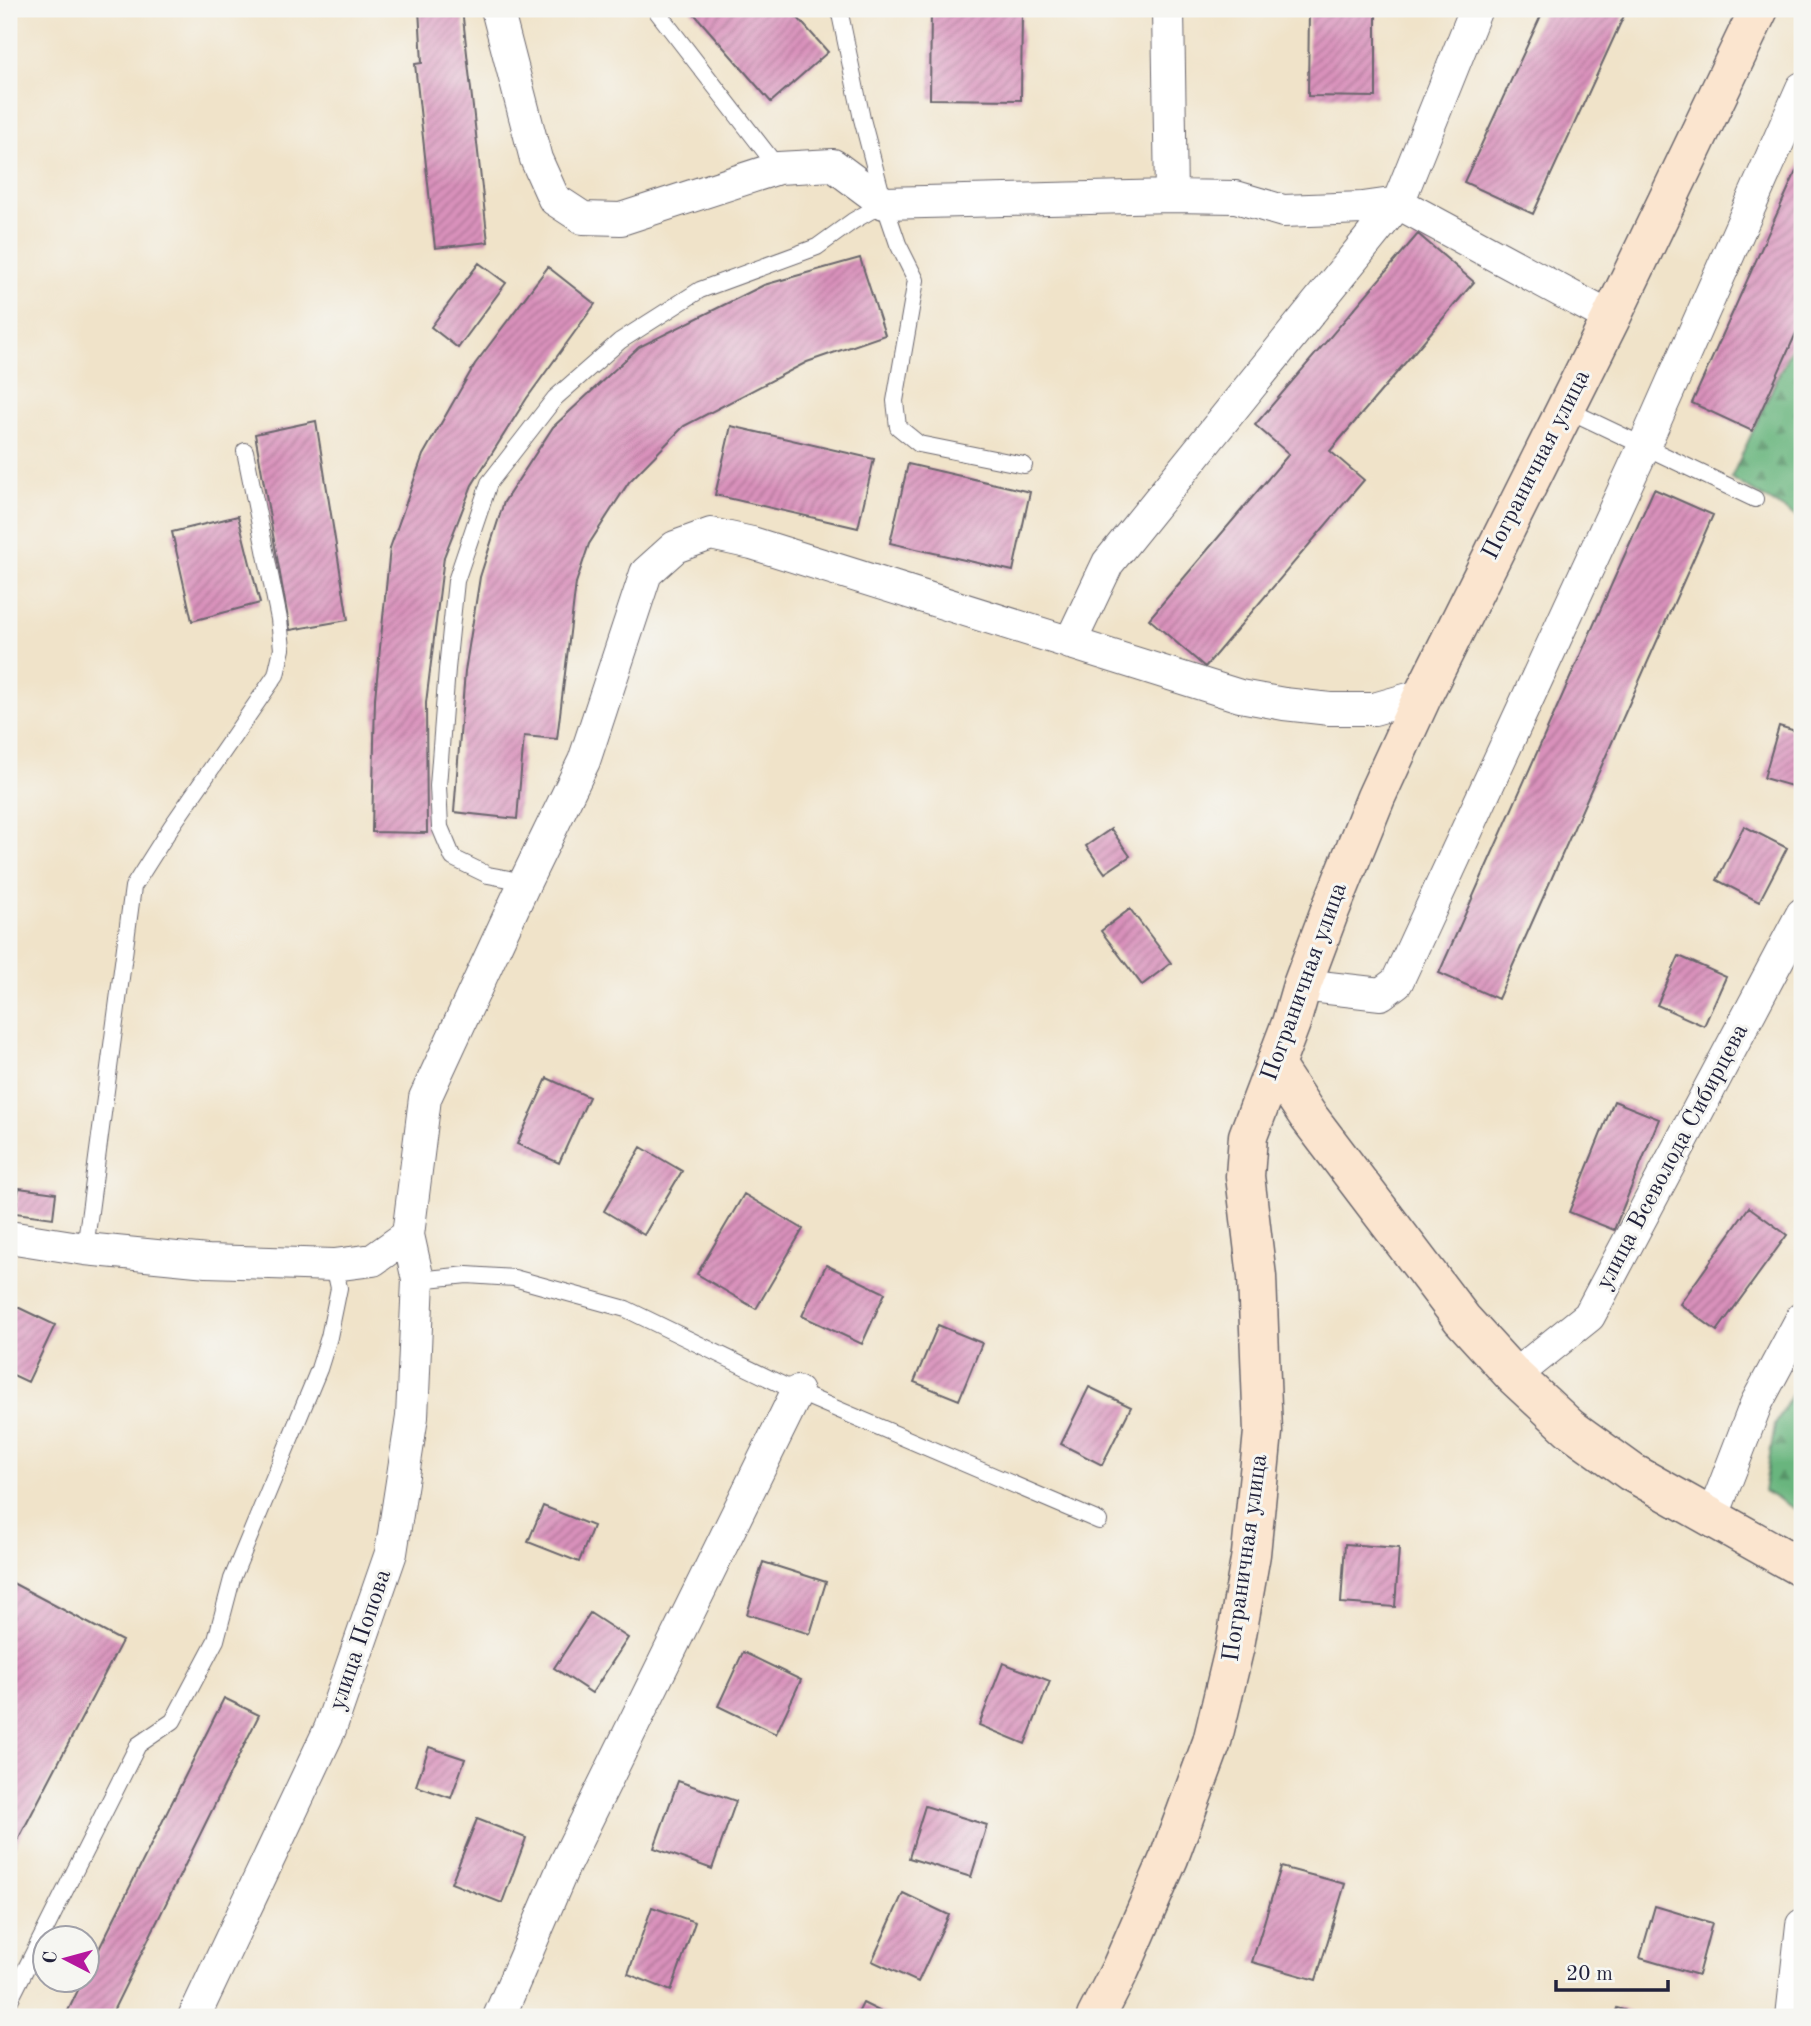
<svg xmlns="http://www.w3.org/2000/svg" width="1811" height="2026" font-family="'Old Standard TT',serif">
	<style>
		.forest { fill: url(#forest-firs); stroke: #466c5c; stroke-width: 2 }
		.building { fill: url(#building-hatch) }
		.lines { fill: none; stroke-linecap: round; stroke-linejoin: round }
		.lane-casing { stroke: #6a666d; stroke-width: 18 }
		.street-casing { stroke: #6a666d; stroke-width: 34 }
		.secondary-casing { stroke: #6a666d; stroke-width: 41 }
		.lane { stroke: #fff; stroke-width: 16 }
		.street { stroke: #fff; stroke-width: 32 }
		.secondary { stroke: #fbe5cf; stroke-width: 38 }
		.labels { text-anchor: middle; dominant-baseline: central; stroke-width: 6; stroke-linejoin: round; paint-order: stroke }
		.street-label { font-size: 24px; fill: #22223b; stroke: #f6f6f2 }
	</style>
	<defs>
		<pattern id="forest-firs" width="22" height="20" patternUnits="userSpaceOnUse" patternTransform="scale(1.75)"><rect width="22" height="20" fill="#69b57e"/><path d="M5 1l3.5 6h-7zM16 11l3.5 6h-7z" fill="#569368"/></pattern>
		<pattern id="building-hatch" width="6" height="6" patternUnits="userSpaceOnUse" patternTransform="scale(1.75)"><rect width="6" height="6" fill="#d991bb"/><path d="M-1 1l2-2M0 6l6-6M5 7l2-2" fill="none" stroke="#b07699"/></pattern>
	</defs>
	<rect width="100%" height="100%" fill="#f6f6f2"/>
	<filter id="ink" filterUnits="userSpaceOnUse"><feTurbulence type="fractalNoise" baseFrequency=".0143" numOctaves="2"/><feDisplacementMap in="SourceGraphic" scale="14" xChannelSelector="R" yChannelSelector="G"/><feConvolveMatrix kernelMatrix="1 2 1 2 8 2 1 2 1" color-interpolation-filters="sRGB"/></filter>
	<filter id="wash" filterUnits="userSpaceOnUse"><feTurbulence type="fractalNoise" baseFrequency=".00686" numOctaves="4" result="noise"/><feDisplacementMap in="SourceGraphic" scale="28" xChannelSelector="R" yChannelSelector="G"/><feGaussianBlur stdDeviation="1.57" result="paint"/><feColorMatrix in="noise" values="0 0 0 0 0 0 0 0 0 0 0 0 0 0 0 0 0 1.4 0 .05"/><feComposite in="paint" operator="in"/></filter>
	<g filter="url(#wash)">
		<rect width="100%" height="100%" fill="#f0e3c9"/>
		<path class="forest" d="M1802,325V520L1731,478Z
			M1802,1377V1513L1764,1491L1775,1424Z"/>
		<g id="blocks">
			<path class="building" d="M419,9H462L488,242L435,248L415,64L422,63Z
				M690,9H790L828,52L771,102Z
				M931,9H1022L1021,100L930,99Z
				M1309,9H1376V97L1308,96Z
				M1544,9H1627L1533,214L1464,182Z
				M1802,158V320L1752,431L1692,403Z
				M1418,234L1474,282L1330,451L1364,480L1205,667L1149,619L1289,454L1255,425Z
				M860,258L885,335L807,362L684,426L629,482L589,544L576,583L557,739L524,736L517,819L454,812L465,671L480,577L504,502L553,427L639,347L764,285Z
				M479,263L506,283L458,348L431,327Z
				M548,267L595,304L527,398L472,485L444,557L426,703L427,833L372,832L375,698L390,548L423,455L475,364Z
				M316,421L348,620L290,630L255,434Z
				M731,426L874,459L858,528L715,495Z
				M908,464L1030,492L1013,571L890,543Z
				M1654,489L1713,515L1498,999L1439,973Z
				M238,516L260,603L192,621L172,532Z
				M1779,726L1802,733V789L1764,778Z
				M1744,826L1787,848L1759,902L1717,880Z
				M1111,829L1130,856L1105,873L1086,846Z
				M1130,909L1171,963L1142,985L1101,931Z
				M1679,956L1726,977L1704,1026L1657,1005Z
				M547,1078L589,1097L559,1163L517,1144Z
				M1614,1101L1659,1119L1614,1230L1569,1212Z
				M641,1147L682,1171L644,1235L604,1211Z
				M19,1188L56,1193L53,1218L15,1213Z
				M744,1194L803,1229L756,1309L697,1274Z
				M1749,1207L1787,1235L1717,1331L1680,1304Z
				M826,1265L885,1293L862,1344L802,1316Z
				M9,1303L55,1325L28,1382L9,1373Z
				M938,1325L982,1343L959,1400L914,1382Z
				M1089,1387L1131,1407L1102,1465L1061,1444Z
				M543,1506L593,1526L579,1562L528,1542Z
				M1345,1544L1399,1548L1395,1607L1341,1603Z
				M763,1562L826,1582L810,1634L747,1614Z
				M9,1581L122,1641L9,1857Z
				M590,1613L628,1638L592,1693L554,1668Z
				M743,1652L801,1680L776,1734L718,1706Z
				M1003,1663L1050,1681L1025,1744L979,1725Z
				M224,1698L259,1715L110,2017H65L83,1980H88V1971Z
				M429,1747L465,1759L451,1798L416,1786Z
				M678,1781L736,1801L712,1869L654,1848Z
				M925,1806L987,1825L971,1877L909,1858Z
				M477,1819L526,1838L502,1903L451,1883Z
				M1281,1867L1345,1884L1316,1980L1252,1962Z
				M903,1893L949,1915L918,1982L872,1961Z
				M1655,1906L1712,1923L1698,1975L1640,1958Z
				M652,1907L695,1922L671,1991L628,1974Z
				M863,2003L891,2017H856Z
				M1617,2008L1647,2017H1614Z"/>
		</g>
	</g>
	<g filter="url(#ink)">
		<use href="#blocks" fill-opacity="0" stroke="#6a666d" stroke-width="2"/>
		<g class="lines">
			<defs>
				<path id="lane" d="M655,9L778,168
					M839,9L862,119L884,203L898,244L916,280L895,401L898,427L919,444L1024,465
					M1566,409L1755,499
					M525,882L488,875L453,858L440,827L438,786L447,669L456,581L489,483L555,398L620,341L700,290L817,247L853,221L884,203
					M85,1249L133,887L171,827L276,675L282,649L279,619L245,451
					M418,1280L467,1275L514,1278L626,1309L797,1392L1099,1521
					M9,2002L138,1745L173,1721L216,1640L232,1579L319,1369L329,1337L339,1288L334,1265"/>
				<path id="street" d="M497,9L536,159L554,199L583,218L621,219L778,168L833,165L884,203L1171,196L1236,197L1283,211L1363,208L1398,203L1611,318
					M1168,9L1171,196
					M1070,643L1108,563L1398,203L1476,9
					M1302,985L1381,994L1397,982L1644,446L1802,88
					M9,1237L85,1249L207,1261L334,1265L373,1260L408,1235
					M1514,1376L1589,1316L1802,914
					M1712,1518L1756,1404L1802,1318
					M194,2017L330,1729L391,1553L412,1417L418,1280L408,1235L425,1098L525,882L584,761L646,573L675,547L711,534L752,543L1240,696L1284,704L1330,709H1374L1423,695
					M499,2017L563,1868L797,1392
					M1792,2017L1802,1925"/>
				<path id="secondary" d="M1275,1066L1308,1116L1462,1319L1514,1376L1570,1428L1631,1472L1802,1568
					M1096,2017L1120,1970L1169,1858L1212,1742L1235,1646L1251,1554L1263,1432L1257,1277L1245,1176L1248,1136L1291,1023L1302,985L1329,913L1376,797L1423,695L1611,318L1759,9"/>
			</defs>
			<use href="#lane" class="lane-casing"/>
			<use href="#street" class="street-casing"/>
			<use href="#secondary" class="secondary-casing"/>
			<use href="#lane" class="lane"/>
			<use href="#street" class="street"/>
			<use href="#secondary" class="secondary"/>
		</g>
	</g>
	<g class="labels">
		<g class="street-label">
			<text transform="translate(1537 465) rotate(-63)">Пограничная улица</text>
			<text transform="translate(1305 982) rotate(-70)">Пограничная улица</text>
			<text transform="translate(1673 1157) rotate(-62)">улица Всеволода Сибирцева</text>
			<text transform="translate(1246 1558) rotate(-82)">Пограничная улица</text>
			<text transform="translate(361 1640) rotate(-71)">улица Попова</text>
		</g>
	</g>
	<rect width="1811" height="2026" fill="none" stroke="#f6f6f2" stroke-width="35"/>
	<g transform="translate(66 1959) rotate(276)"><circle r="33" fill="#f6f6f2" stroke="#a1a1a9" stroke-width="2"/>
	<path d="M0-5L12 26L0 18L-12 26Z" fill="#b5179e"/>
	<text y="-10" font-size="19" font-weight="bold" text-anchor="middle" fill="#22223b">С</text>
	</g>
	<path d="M1556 1980v10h112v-10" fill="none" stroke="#22223b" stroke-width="3.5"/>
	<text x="1566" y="1980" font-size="21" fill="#22223b" stroke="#f6f6f2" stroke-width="5" paint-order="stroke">20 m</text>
</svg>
